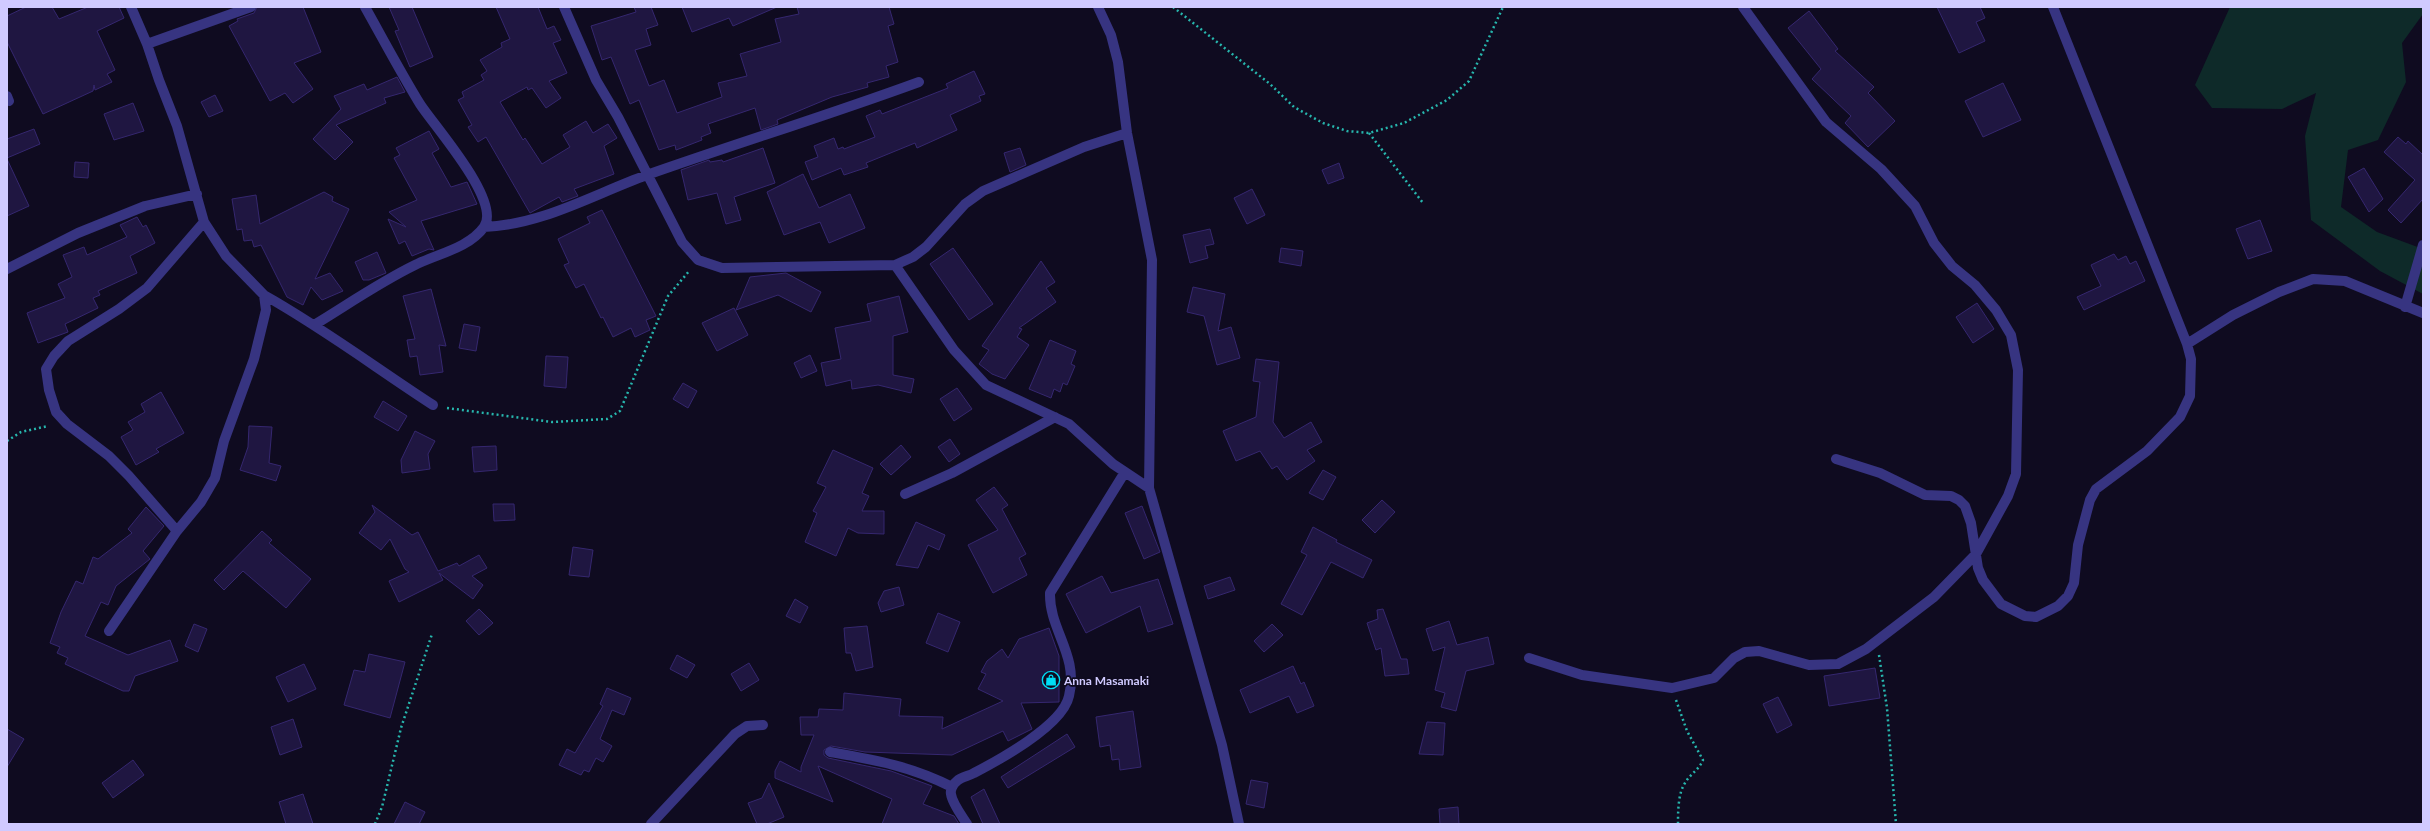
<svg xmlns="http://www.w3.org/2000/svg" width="2430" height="831" font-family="Lato,sans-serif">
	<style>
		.green { fill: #0e2a29 }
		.building { fill: #1f1641; stroke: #35276f }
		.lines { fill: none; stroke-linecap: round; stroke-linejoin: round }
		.path { stroke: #27b6ad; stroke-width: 2.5; stroke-dasharray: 2 3; stroke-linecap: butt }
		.minor { stroke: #373481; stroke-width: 10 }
		.labels { text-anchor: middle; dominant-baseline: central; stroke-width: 3.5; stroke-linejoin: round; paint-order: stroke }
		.poi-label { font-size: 12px; font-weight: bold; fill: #d0caff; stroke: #0f0b20; text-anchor: start }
	</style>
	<rect width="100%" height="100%" fill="#0f0b20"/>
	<path class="green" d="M2230,7H2423V14L2402,43L2406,82L2378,140L2348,150L2341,207L2377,232L2423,249V294L2380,271L2311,220L2305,136L2316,93L2282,109L2212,108L2195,85Z"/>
	<path class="building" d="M26,7H52L59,19L88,7H119L124,18L97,31L115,70L107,74L112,82L95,90L94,85L93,91L43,114L7,42V16Z
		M257,7H303L321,52L294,63L313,89L293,103L285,93L270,101L229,26L238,21L237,19L254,13Z
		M389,7H412L433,57L410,67L395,31L399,30Z
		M496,7H538L547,29L554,26L561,40L553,43L567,73L549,81L561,98L546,108L532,88L528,90L527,87L500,102L523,140L525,138L542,164L570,147L563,135L586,121L593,133L608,124L617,138L604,146L614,174L574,189L578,196L562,202L559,197L530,213L486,137L478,142L468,127L472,125L458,100L464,97L462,92L484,80L481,75L487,71L480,60L502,47L501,43L510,39Z
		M634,7H651L658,25L646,29L651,45L635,50L649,86L664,80L677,113L722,97L718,83L747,76L740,54L781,42L775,19L799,14L797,7H889L894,24L888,26L898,62L886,66L889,77L867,83L868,87L832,97L777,120L778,124L761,130L755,108L708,124L711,133L701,137L702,140L676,150L675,145L659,150L639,100L630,104L611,57L602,60L591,26L636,12Z
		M682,7H777L733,26L729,18L692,32Z
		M1937,7H1980L1985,18L1976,22L1985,41L1959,53Z
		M1809,11L1838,49L1835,51L1874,87L1868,93L1895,121L1868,147L1845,123L1851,116L1812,79L1821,69L1788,28Z
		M974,71L985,94L979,96L981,101L950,115L957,130L917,148L915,143L866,163L868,167L844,175L841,168L812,180L805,162L818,157L814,146L834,138L838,149L843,147L844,149L875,137L866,116L880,110L882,114L948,88L946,84Z
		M397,77L405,92L384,98L386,103L336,125L353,142L335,160L313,139L341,109L334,96L364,84L367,90Z
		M2003,83L2021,120L1983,137L1965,101Z
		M215,95L223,111L209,117L201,102Z
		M133,103L144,131L114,140L104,114Z
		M34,129L40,144L7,158V139Z
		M429,131L439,149L432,153L451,187L467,182L477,204L421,221L434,250L429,249L412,256L405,241L399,244L388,219L406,227L389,212L417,200L394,158L400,155L396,148Z
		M2398,137L2406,144L2408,141L2423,155V199L2401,223L2388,210L2415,180L2384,152Z
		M763,148L775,183L734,197L741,220L726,224L717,193L688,200L681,170L709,160L710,162L722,160L723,162Z
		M1020,148L1026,165L1010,172L1004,153Z
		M7,159L29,206L7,216Z
		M75,162L89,163L88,178L74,177Z
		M1339,163L1344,178L1328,184L1322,170Z
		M2364,168L2383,199L2369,212L2348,177Z
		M803,174L819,208L850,194L865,228L829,243L820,222L784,235L767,192Z
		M1252,189L1265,215L1247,224L1234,198Z
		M324,192L333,197L332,201L349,209L315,279L330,273L343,291L322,300L311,287L303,305L287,297L261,245L254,247L252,240L244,241L242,229L237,230L232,199L256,195L260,224Z
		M602,210L656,316L646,320L650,330L635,337L631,328L613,337L603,317L601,318L584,284L576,288L564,265L569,263L558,239L590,223L587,217Z
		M137,217L143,227L146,225L155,243L130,256L137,273L98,291L100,295L93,298L98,308L65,324L68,332L38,343L27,313L65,298L58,284L72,277L63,255L84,247L87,255L127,237L120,225Z
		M2260,220L2272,251L2248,259L2236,229Z
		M1210,229L1214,244L1205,246L1208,258L1190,263L1183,235Z
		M953,248L993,304L969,320L930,264Z
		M1281,248L1303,251L1301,266L1279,262Z
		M377,252L386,273L369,280H363L355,262Z
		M2114,254L2118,260L2126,256L2130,264L2136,261L2145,281L2084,310L2077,297L2101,286L2091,265Z
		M1041,261L1055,282L1046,288L1056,302L1019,328L1022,329L1017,337L1029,345L1005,379L992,374L979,364L989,350L982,346Z
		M786,273L821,292L811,312L778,295L736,310L750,277Z
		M1193,287L1225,294L1218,331L1231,327L1240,358L1217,365L1204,316L1187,312Z
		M431,289L446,346L439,345L443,372L420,375L417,356L410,357L407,340L415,339L403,296Z
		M899,296L908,332L893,336V375L914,379L911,393L878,385L852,389L851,380L826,386L821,363L841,359L835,328L871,321L867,304Z
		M1977,303L1994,329L1973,343L1956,317Z
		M734,308L748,335L717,351L702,323Z
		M464,324L480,327L476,351L459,348Z
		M1050,340L1076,351L1071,364L1075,366L1067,385L1063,383L1060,392L1054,389L1051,398L1029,389Z
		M810,355L817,371L801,378L794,363Z
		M546,356L568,357L566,388L544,386Z
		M1256,359L1279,362L1273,422L1284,438L1311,422L1322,442L1307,450L1315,461L1287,480L1277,466L1272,469L1260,451L1236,461L1223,431L1256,417L1260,382L1253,381Z
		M683,383L697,391L688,408L673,399Z
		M957,388L972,409L954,421L940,399Z
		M161,392L184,433L156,449L159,452L136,465L121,437L133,430L128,422L145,412L141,404Z
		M383,401L407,416L398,431L374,417Z
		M249,426L272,427L269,463L281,466L276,481L240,470L248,447Z
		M415,431L435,441L428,454L430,469L402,473L401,460Z
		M950,439L960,454L949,462L938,447Z
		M901,445L911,457L891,475L880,464Z
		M496,446L497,470L474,472L472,447Z
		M833,450L873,468L862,493L869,496L862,511H884V534L858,533L848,528L836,556L805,542L817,513L813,511L826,487L817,483Z
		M1323,470L1336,477L1323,500L1309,493Z
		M994,487L1008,505L1002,509L1026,554L1019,558L1027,575L993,593L968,545L998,530L976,500Z
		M1382,500L1395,512L1375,533L1362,520Z
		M493,504H514L515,520L494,521Z
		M372,505L412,535L418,532L438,571L457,563L459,566L479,555L487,568L472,576L483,585L473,599L439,573L443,580L399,602L389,581L409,572L405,569L390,539L381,550L359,533L375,512Z
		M1142,506L1160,552L1144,559L1125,513Z
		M146,507L164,526L143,551L150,559L116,586L108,605L101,602L85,636L128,655L170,640L178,661L135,676L129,691H123L65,664L68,658L57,653L60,647L50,643L61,612L76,581L83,584L93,557L98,559L132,533L128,529Z
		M916,522L945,535L939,550L928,545L918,568L896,565Z
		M1313,527L1337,540L1336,542L1372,560L1363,578L1331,562L1302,615L1281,604L1307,555L1301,552Z
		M262,531L272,540L269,543L311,579L286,608L243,571L224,590L214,580Z
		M573,547L593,550L589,577L569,575Z
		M1102,576L1111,593L1158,579L1173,624L1148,632L1140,606L1086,633L1066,594Z
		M1230,577L1235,590L1208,599L1204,586Z
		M899,587L904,605L881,612L878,603L884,591Z
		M795,599L808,607L800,623L786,616Z
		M479,609L493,623L479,635L466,621Z
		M1383,609L1401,659H1407L1409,674L1385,676L1381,648L1376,650L1367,623L1378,619L1377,610Z
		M938,613L960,622L948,652L926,643Z
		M1449,621L1457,645L1488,637L1494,664L1466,671L1456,711L1441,707L1445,693L1435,690L1445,647L1433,651L1426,629Z
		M194,624L207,629L198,652L185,646Z
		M1272,624L1283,635L1264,652L1254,641Z
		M867,626L873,667L856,671L851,653H846L844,628Z
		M1049,628L1059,656V702L1021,703L1032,729L1008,741L1003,731L952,755L865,752L831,746L824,750V755L828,758L891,771L932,786L923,804L954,816L959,824H882L892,799L818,766L833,802L775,778V771L780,761L801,772V767L814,735H801L800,717H818L819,709L843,710L844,693L901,699L899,716L943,717L942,729L1003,701L978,689L986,674L981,672L987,661L1002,649L1008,658L1019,639Z
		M369,654L405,662L390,718L344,705L354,670L365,672Z
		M677,655L695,665L687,678L670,669Z
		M749,663L759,680L741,691L731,674Z
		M304,664L316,689L288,702L276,677Z
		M1293,666L1301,684L1304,682L1314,706L1297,713L1289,696L1250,713L1240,690Z
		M1875,668L1880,698L1829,706L1824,676Z
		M607,688L631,698L624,715L612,710L600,739L612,746L603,762L596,758L589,772L584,770L581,775L559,765L567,749L575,753L603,706L600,704Z
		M1778,697L1792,725L1777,733L1763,704Z
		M1133,711L1141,767L1120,770L1119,759L1112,760L1110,745L1100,747L1096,717Z
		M293,719L302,747L280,755L271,727Z
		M1427,722L1445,723L1443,755L1419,754Z
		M7,729L24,739L7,767Z
		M1067,734L1075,747L1008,788L1001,777Z
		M133,760L144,775L113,798L102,783Z
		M1251,780L1268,783L1264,808L1246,804Z
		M769,783L784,817L767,824H757L748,803L762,798Z
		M984,789L1000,824H983L971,797Z
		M303,794L313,824H286L279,802Z
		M405,802L425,812L419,824H394Z
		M1458,807L1459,824H1440L1439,809Z"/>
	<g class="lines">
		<path class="path" d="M1173,7L1270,84L1294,107L1323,123L1347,131L1369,133L1404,123L1447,100L1469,81L1503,7
			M1369,133L1423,203
			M447,408L552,422L607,419L620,411L668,296L690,270
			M7,441L21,432L48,426
			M1879,655L1887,708L1896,824
			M1676,700L1687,731L1703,760C1699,770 1690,774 1685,783C1678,793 1678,812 1678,824
			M375,824L382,807L401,728L432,634"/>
		<path class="minor" d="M564,7L596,80L618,117L682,242L698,260L722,268L895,265L913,257L926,247L965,204L983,191L1084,147L1127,133
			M1098,7L1111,35L1118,62L1127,133L1152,260L1149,488L1222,745L1239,824
			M147,44L251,7
			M7,96L9,101
			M484,227C542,225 594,194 647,175C738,143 829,115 919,82
			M895,265L954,350L986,385L1069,424L1113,464L1149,488
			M7,269L78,233L145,206L197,194
			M264,295C323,328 376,368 433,405
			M2405,307L2423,245
			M314,325C347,305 380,282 415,265C437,254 469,248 484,227C502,201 434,126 420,104C401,73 383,39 365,7
			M2187,344L2233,315L2279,292L2313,279L2345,281L2423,313
			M1836,459L1880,473L1925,495L1951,496L1959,500L1965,506L1971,523L1978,568L1983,580L2001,604L2025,616L2036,617L2058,606L2068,596L2074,583L2078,545L2090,500L2096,489L2147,451L2180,417L2190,396L2191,359L2187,344L2053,7
			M905,494L952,473L1055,417
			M177,531L129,476L109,456L67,424L56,412L49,390L46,369L54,356L68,341L119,309L147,288L204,222
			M109,631L177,531L201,502L215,478L224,441L254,359L266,310L264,295L226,256L204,222L177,126L159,80L147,44L131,7
			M1529,658L1582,675L1672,688L1714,678L1734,658L1745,652L1759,651L1809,665L1838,664L1866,649L1934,597L1976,554L2008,496L2016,474L2018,370L2011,335L1996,310L1975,285L1952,266L1934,243L1915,206L1881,169L1826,122L1743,7
			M830,752C875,760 911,766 952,787
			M651,824L735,734L747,726L763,725
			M967,824C962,816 952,803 951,794C950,790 953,784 957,781C961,777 969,776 974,773C999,760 1063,725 1069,696C1079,655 1049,630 1050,593L1125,472"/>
	</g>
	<defs>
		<symbol id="shop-ring" viewBox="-11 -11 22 22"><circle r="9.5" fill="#0f0b20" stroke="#00ddf5" stroke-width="1.5"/><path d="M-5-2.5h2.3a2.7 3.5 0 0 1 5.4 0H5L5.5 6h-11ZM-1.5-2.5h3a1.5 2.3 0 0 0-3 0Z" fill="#00ddf5"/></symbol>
	</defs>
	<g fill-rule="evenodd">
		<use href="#shop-ring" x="1041" y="670" width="20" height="20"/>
	</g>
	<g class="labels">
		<g class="poi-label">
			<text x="1064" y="680">Anna Masamaki</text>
		</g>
	</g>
	<rect width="2430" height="831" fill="none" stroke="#d0caff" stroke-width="16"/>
</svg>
